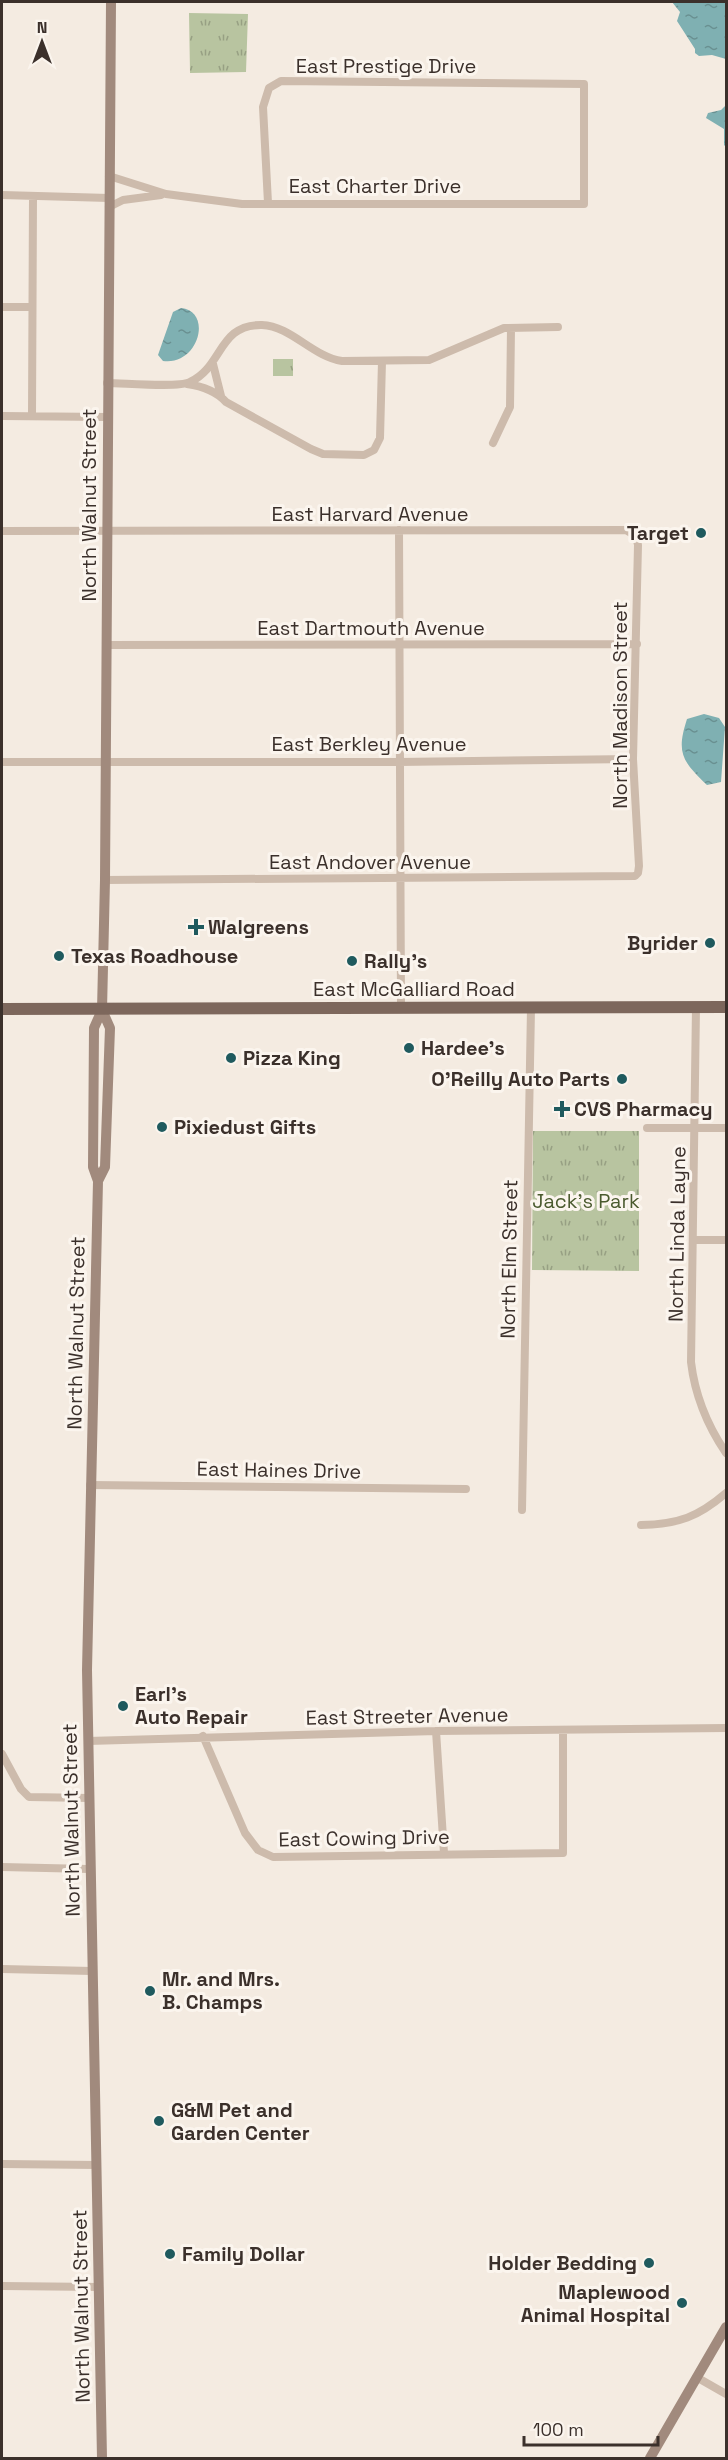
<svg xmlns="http://www.w3.org/2000/svg" width="728" height="2460" font-family="'Space Grotesk',sans-serif">
	<style>
		.park { fill: url(#park-tufts) }
		.water { fill: url(#water-ripples) }
		.lines { fill: none; stroke-linecap: round; stroke-linejoin: round }
		.minor { stroke: #cdbbac; stroke-width: 8 }
		.secondary { stroke: #a18a7d; stroke-width: 10 }
		.primary { stroke: #7d675c; stroke-width: 12 }
		.poi-dot { fill: #1f5a5e; stroke: #fbf5ee; stroke-width: 2 }
		.labels { text-anchor: middle; dominant-baseline: central; stroke-width: 6; stroke-linejoin: round; paint-order: stroke }
		.street-label { font-size: 20px; fill: #3b302b; stroke: #fbf5ee }
		.poi-label { font-size: 20px; font-weight: bold; fill: #3b302b; stroke: #fbf5ee; text-anchor: start }
		.park-label { font-size: 20px; fill: #4a5a2e; stroke: #fbf5ee }
	</style>
	<defs>
		<pattern id="park-tufts" width="24" height="20" patternUnits="userSpaceOnUse" patternTransform="scale(1.5)"><rect width="24" height="20" fill="#b8c4a0"/><path d="M3 7l-1-3M5 7V3M7 7l1-3M15 17l-1-3M17 17v-4M19 17l1-3" fill="none" stroke="#97a083"/></pattern>
		<pattern id="water-ripples" width="26" height="14" patternUnits="userSpaceOnUse" patternTransform="scale(1.5)"><rect width="26" height="14" fill="#7fb0b2"/><path d="M2 4q2-2 4 0t4 0M15 11q2-2 4 0t4 0" fill="none" stroke="#699091"/></pattern>
	</defs>
	<rect width="100%" height="100%" fill="#f4ebe1"/>
	<path class="park" d="M189,13L248,14L246,72L190,73Z
		M293,359V376H273V359Z
		M533,1131H639V1271L532,1270Z"/>
	<path class="water" d="M672,2H726V59L712,55L699,56L695,53V49L677,21L680,12Z
		M726,105V147L724,145V129L706,118L708,113L721,110Z
		M181,308C213,311 199,366 163,361L158,355L173,312Z
		M704,714L719,718L725,727L721,782L707,785C682,761 676,753 687,719Z"/>
	<g class="lines">
		<path class="minor" d="M109,176L166,194L242,204H584V84L281,81L269,88L263,107L268,203
			M2,195L109,198
			M109,207L123,200L161,195
			M2,307H32
			M213,364L221,396
			M107,383C124,383 178,388 190,382C223,367 218,324 262,325C291,326 313,357 342,361L429,360L504,328L558,327
			M187,384C201,386 216,391 226,402L311,449L323,454L364,455L374,450L380,438L382,361
			M2,416L107,417
			M32,416L33,197
			M493,443L510,407L511,328
			M399,530L401,1008
			M2,531L626,530L636,536L638,545L633,759L639,866L638,873L635,876L105,880
			M106,645L637,644
			M2,762H399L633,759
			M696,1007L691,1362C695,1396 707,1425 726,1453
			M647,1128H726
			M694,1240H726
			M90,1485L466,1489
			M522,1510L531,1008
			M641,1525C679,1524 698,1517 726,1493
			M436,1731L444,1853
			M203,1736L245,1833L258,1850L273,1857L563,1853V1730
			M88,1741L436,1731L726,1728
			M2,1754L21,1789L29,1797L89,1798
			M2,1867L89,1869
			M2,1969L92,1971
			M2,2164L97,2165
			M2,2286L99,2287
			M698,2378L726,2394"/>
		<path class="secondary" d="M98,1181L105,1167L110,1028L102,1010
			M102,2458L87,1670L98,1181L93,1167L94,1028L102,1010L105,880L111,2
			M650,2458L726,2327"/>
		<path class="primary" d="M2,1009L726,1007"/>
	</g>
	<g class="poi-dot">
		<circle cx="701" cy="533" r="6"/>
		<path d="M193 918h6v6h6v6h-6v6h-6v-6h-6v-6h6z"/>
		<circle cx="710" cy="943" r="6"/>
		<circle cx="59" cy="956" r="6"/>
		<circle cx="352" cy="961" r="6"/>
		<circle cx="409" cy="1048" r="6"/>
		<circle cx="231" cy="1058" r="6"/>
		<circle cx="622" cy="1079" r="6"/>
		<path d="M559 1100h6v6h6v6h-6v6h-6v-6h-6v-6h6z"/>
		<circle cx="162" cy="1127" r="6"/>
		<circle cx="123" cy="1706" r="6"/>
		<circle cx="150" cy="1991" r="6"/>
		<circle cx="159" cy="2121" r="6"/>
		<circle cx="170" cy="2254" r="6"/>
		<circle cx="649" cy="2263" r="6"/>
		<circle cx="682" cy="2303" r="6"/>
	</g>
	<g class="labels">
		<g class="street-label">
			<text x="386" y="66">East Prestige Drive</text>
			<text x="375" y="186">East Charter Drive</text>
			<text transform="translate(89 505) rotate(-90)">North Walnut Street</text>
			<text x="370" y="514">East Harvard Avenue</text>
			<text x="371" y="628">East Dartmouth Avenue</text>
			<text transform="translate(620 705) rotate(-90)">North Madison Street</text>
			<text x="369" y="744">East Berkley Avenue</text>
			<text x="370" y="862">East Andover Avenue</text>
			<text x="414" y="989">East McGalliard Road</text>
			<text transform="translate(677 1234) rotate(-89)">North Linda Layne</text>
			<text transform="translate(509 1259) rotate(-89)">North Elm Street</text>
			<text transform="translate(76 1333) rotate(-89)">North Walnut Street</text>
			<text transform="translate(279 1470) rotate(1)">East Haines Drive</text>
			<text transform="translate(407 1716) rotate(-1)">East Streeter Avenue</text>
			<text transform="translate(71 1820) rotate(-91)">North Walnut Street</text>
			<text transform="translate(364 1838) rotate(-1)">East Cowing Drive</text>
			<text transform="translate(81 2306) rotate(-91)">North Walnut Street</text>
		</g>
		<g class="poi-label">
			<text x="689" y="533" text-anchor="end">Target</text>
			<text x="208" y="927">Walgreens</text>
			<text x="698" y="943" text-anchor="end">Byrider</text>
			<text x="71" y="956">Texas Roadhouse</text>
			<text x="364" y="961">Rally's</text>
			<text x="421" y="1048">Hardee's</text>
			<text x="243" y="1058">Pizza King</text>
			<text x="610" y="1079" text-anchor="end">O'Reilly Auto Parts</text>
			<text x="574" y="1109">CVS Pharmacy</text>
			<text x="174" y="1127">Pixiedust Gifts</text>
			<text x="135" y="1694">Earl's<tspan x="135" dy="23">Auto Repair</tspan></text>
			<text x="162" y="1979">Mr. and Mrs.<tspan x="162" dy="23">B. Champs</tspan></text>
			<text x="171" y="2110">G&amp;M Pet and<tspan x="171" dy="23">Garden Center</tspan></text>
			<text x="182" y="2254">Family Dollar</text>
			<text x="637" y="2263" text-anchor="end">Holder Bedding</text>
			<text x="670" y="2292" text-anchor="end">Maplewood<tspan x="670" dy="23">Animal Hospital</tspan></text>
		</g>
		<g class="park-label">
			<text x="586" y="1201">Jack's Park</text>
		</g>
	</g>
	<rect width="728" height="2460" fill="none" stroke="#3b302b" stroke-width="6"/>
	<g transform="translate(42 42)" stroke="#fbf5ee" stroke-width="4.5" paint-order="stroke">
	<path d="M0-4.5L10 22L0 15L-10 22Z" fill="#3b302b"/>
	<text y="-9" font-size="16" font-weight="bold" text-anchor="middle" fill="#3b302b">N</text>
	</g>
	<path d="M524 2436v9h134v-9" fill="none" stroke="#3b302b" stroke-width="3"/>
	<text x="533" y="2436" font-size="18" fill="#3b302b" stroke="#fbf5ee" stroke-width="4.5" paint-order="stroke">100 m</text>
</svg>
